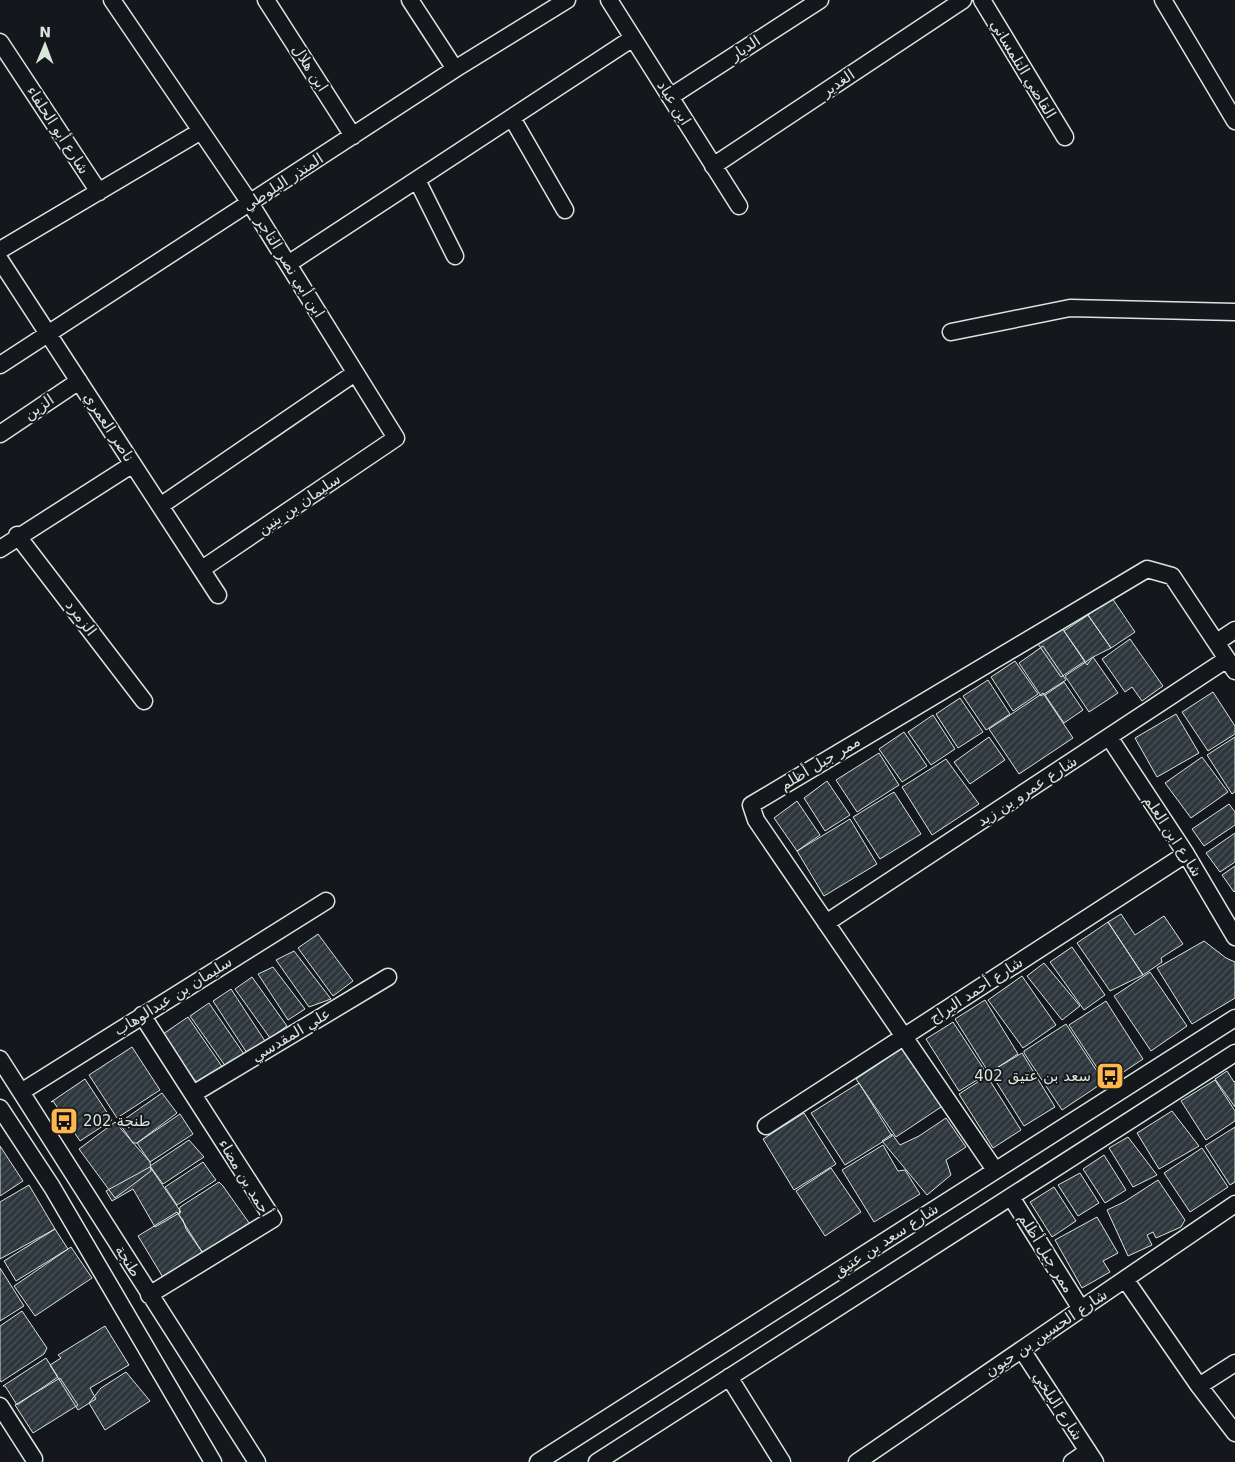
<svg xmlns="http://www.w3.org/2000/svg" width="1235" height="1462" font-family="'DejaVu Sans',Cairo,sans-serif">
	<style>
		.building { fill: url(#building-hatch); stroke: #d8e6dc }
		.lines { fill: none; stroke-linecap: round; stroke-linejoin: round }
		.minor-casing { stroke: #d8e6dc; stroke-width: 19 }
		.minor { stroke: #14181c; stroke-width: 16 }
		.labels { text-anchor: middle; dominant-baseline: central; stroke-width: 4; stroke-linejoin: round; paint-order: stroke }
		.street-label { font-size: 15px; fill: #d8e6dc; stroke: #14181c }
		.poi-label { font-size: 15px; fill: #d8e6dc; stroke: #14181c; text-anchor: end }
	</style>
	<defs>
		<pattern id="building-hatch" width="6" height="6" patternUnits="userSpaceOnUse" patternTransform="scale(1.25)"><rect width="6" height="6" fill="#2c363c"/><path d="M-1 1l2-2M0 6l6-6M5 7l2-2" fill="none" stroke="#4a5358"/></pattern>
	</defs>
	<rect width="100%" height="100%" fill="#14181c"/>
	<path class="building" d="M1112,598L1135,632L1111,648L1088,615Z
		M1088,615L1111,648L1093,657L1087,665L1064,631Z
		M1062,628L1085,661L1061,677L1038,644Z
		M1130,639L1163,686L1142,701L1132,687L1125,692L1102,659Z
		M1043,646L1066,680L1041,696L1019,663Z
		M1093,657L1118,693L1089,712L1065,676Z
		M1015,661L1038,694L1013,711L991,677Z
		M988,680L1010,714L986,730L963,696Z
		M1064,682L1083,710L1064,723L1045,695Z
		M1213,692L1235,726V734L1208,751L1182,712Z
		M1043,693L1073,738L1019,774L989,729Z
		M960,698L983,732L958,748L936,714Z
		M1176,714L1199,753L1157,777L1135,738Z
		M933,715L955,749L931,765L908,732Z
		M904,732L927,766L902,782L879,749Z
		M989,737L1005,760L970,784L954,762Z
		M1235,737V792L1232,794L1207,755Z
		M879,753L899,785L857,812L836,780Z
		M1202,757L1228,792L1191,818L1165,783Z
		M946,759L979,804L932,835L902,787Z
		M827,781L850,815L825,831L804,798Z
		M894,792L921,834L880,859L853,817Z
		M797,801L820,835L797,851L774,818Z
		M1229,804L1235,812V825L1204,846L1192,829Z
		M850,819L877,864L824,896L797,851Z
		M1235,833V862L1220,872L1206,853Z
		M1235,866V891L1234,892L1222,875Z
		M1121,914L1135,935L1164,916L1183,944L1161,958L1162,962L1143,975L1108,922Z
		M1108,922L1143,975L1110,991L1077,943Z
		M318,934L353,981L333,996L298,948Z
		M1204,941L1226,958L1235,962V998L1192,1024L1157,968Z
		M1072,947L1105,995L1084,1010L1050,962Z
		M294,951L331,999L309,1007L276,960Z
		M1044,963L1080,1006L1062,1020L1027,976Z
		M273,967L305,1009L288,1020L258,974Z
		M1150,972L1187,1026L1151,1051L1114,996Z
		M1022,976L1056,1025L1023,1048L988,1000Z
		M252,977L287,1026L270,1038L235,989Z
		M231,989L265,1041L247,1053L213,1001Z
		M985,1000L1018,1054L989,1073L955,1019Z
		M1106,1001L1143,1059L1107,1083L1069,1025Z
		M209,1003L244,1054L226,1067L190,1016Z
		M188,1017L223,1068L198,1085L163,1034Z
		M953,1022L987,1074L959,1091L926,1039Z
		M1066,1024L1104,1082L1062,1110L1024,1053V1051Z
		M132,1047L160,1090L117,1118L89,1075Z
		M904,1047L944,1105L896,1137L856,1079Z
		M1022,1053L1055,1107L1024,1126L990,1072Z
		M1227,1071L1234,1082L1235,1081V1107L1215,1079Z
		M987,1076L1021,1130L993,1148L959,1094Z
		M85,1079L112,1120L80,1141L53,1101L51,1102Z
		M1215,1080L1235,1111V1121L1206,1140L1181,1101Z
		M859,1083L892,1136L845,1165L811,1113Z
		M162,1093L177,1113L137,1143H133L119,1123Z
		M1172,1111L1199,1146L1159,1169L1137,1133Z
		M804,1113L836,1164L794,1190L763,1139Z
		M180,1114L193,1134L150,1162L137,1143Z
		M946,1118L966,1147L946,1160L951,1175L927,1195L882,1141L892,1134L900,1145L919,1136Z
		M115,1122L150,1162L151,1171L115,1198L79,1149Z
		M1235,1127V1182L1230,1185L1205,1146Z
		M1128,1137L1157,1175L1133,1187L1109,1148Z
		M189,1140L204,1157L163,1184L150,1166Z
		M883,1145L898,1171L905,1170L920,1194L874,1222L842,1170Z
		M0,1146L23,1181L0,1196Z
		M1202,1148L1228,1187L1190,1212L1164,1173Z
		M1104,1155L1126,1190L1105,1203L1083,1169Z
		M203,1162L216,1180L177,1205L165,1187Z
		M150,1167L181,1212L155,1227L133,1189L112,1201L106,1191Z
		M831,1168L861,1212L825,1236L796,1191Z
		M1080,1173L1099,1203L1078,1216L1058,1185Z
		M1158,1180L1185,1220L1181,1227L1156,1238L1153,1232L1147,1235L1152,1245L1128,1256L1107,1210L1124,1202Z
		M219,1182L223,1186L252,1227L207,1259L186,1229L183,1220L179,1215L180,1207Z
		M29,1185L55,1229L0,1259V1202Z
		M1054,1187L1076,1221L1052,1237L1030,1202Z
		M177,1212L204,1255L164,1279L138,1236Z
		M1097,1217L1118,1253L1103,1261L1110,1272L1082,1288L1055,1240Z
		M55,1229L68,1249L16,1281L4,1261Z
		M71,1247L92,1278L35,1316L14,1286Z
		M0,1268L24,1306L0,1321Z
		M22,1311L47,1348L44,1354L1,1382L0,1380V1326Z
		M105,1326L129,1365L90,1388L96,1399L78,1410L50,1365L61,1358L58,1355Z
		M46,1358L58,1377L17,1405L5,1386H3Z
		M126,1372L150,1401L105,1430L89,1403L101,1388Z
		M60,1378L78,1405L33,1433L15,1405Z"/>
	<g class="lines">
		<defs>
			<path id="minor" d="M112,0L250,203L396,438L202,569
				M266,0L353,136
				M410,0L455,69
				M609,0L739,206
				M982,0L1065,137
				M1163,0L1235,121
				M0,42L99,192
				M670,97L820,0
				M512,118L565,210
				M713,166L963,0
				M417,180L455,256
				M0,250L201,131
				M0,260L218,595
				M288,264L633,38
				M951,332L1070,308L1235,312
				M0,365L455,69L567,0
				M0,434L79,381
				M160,506L355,373
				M17,535L144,701
				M0,549L133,464
				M1217,642L1235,630
				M1109,737L1186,854L1235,937
				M826,923L1227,659
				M142,1015L273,1219L149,1295
				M0,1059L257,1462
				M21,1092L326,901
				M193,1094L388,977
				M0,1108L52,1187L213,1462
				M766,1126L1186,854
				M995,1170L756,820L751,805L1147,569L1172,576L1235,671
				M1011,1197L1081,1309
				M1125,1279L1199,1386L1235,1433
				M1022,1350L1095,1462
				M729,1377L782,1462
				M1199,1386L1235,1363
				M0,1406L34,1459
				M538,1462L1235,1018
				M597,1462L1235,1053
				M857,1462L1235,1204
				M1072,1462L1088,1451"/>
		</defs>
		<use href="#minor" class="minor-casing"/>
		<use href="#minor" class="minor"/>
	</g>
	<defs>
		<symbol id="bus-square" viewBox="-11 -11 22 22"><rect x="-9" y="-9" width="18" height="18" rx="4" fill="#ffb74d" stroke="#14181c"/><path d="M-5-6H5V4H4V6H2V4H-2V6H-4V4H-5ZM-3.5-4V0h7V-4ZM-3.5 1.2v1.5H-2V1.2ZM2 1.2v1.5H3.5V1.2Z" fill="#111"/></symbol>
	</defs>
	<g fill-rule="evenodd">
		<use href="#bus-square" x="1094" y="1060" width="32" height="32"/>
		<use href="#bus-square" x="48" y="1105" width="32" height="32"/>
	</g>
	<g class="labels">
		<g class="street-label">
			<text transform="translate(745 48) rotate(-33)">الديار</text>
			<text transform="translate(310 68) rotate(57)">ابن هلال</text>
			<text transform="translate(1023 69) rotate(59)">القاضي التلمساني</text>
			<text transform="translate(838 83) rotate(-34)">الغدير</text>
			<text transform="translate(674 103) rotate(58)">ابن عباد</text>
			<text transform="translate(58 130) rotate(57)">شارع أبو الحلفاء</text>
			<text transform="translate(283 182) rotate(-33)">المنذر البلوطي</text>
			<text transform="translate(290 267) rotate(58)">ابن أبي نصر التاجر</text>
			<text transform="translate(39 407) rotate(-34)">الزين</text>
			<text transform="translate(109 427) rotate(57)">ناصر العمري</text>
			<text transform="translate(299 504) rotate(-34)">سليمان بن بنين</text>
			<text transform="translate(81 618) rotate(53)">الزمرد</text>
			<text transform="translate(820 763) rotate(-31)">ممر جبل أظلم</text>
			<text transform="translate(1027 791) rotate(-33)">شارع عمرو بن زيد</text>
			<text transform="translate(1173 836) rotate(57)">شارع ابن العلم</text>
			<text transform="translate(976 990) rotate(-33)">شارع أحمد البراج</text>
			<text transform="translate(173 996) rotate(-32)">سليمان بن عبدالوهاب</text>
			<text transform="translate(291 1035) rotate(-31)">علي المقدسي</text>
			<text transform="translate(245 1178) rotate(59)">أحمد بن مضاء</text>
			<text transform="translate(886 1240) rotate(-33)">شارع سعد بن عتيق</text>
			<text transform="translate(1046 1253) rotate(58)">ممر جبل أظلم</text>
			<text transform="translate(128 1261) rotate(58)">طنجة</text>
			<text transform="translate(1046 1333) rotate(-34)">شارع الحسين بن حيون</text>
			<text transform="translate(1058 1406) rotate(57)">شارع البلخي</text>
		</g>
		<g class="poi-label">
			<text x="1091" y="1076">سعد بن عتيق 402</text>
			<text x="83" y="1121" text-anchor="start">طنجة 202</text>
		</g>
	</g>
	<g transform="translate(45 45) rotate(1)" stroke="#14181c" stroke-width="4" paint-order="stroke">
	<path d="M0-4L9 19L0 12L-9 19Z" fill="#d8e6dc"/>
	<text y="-8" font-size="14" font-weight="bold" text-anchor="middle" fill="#d8e6dc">N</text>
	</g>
</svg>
